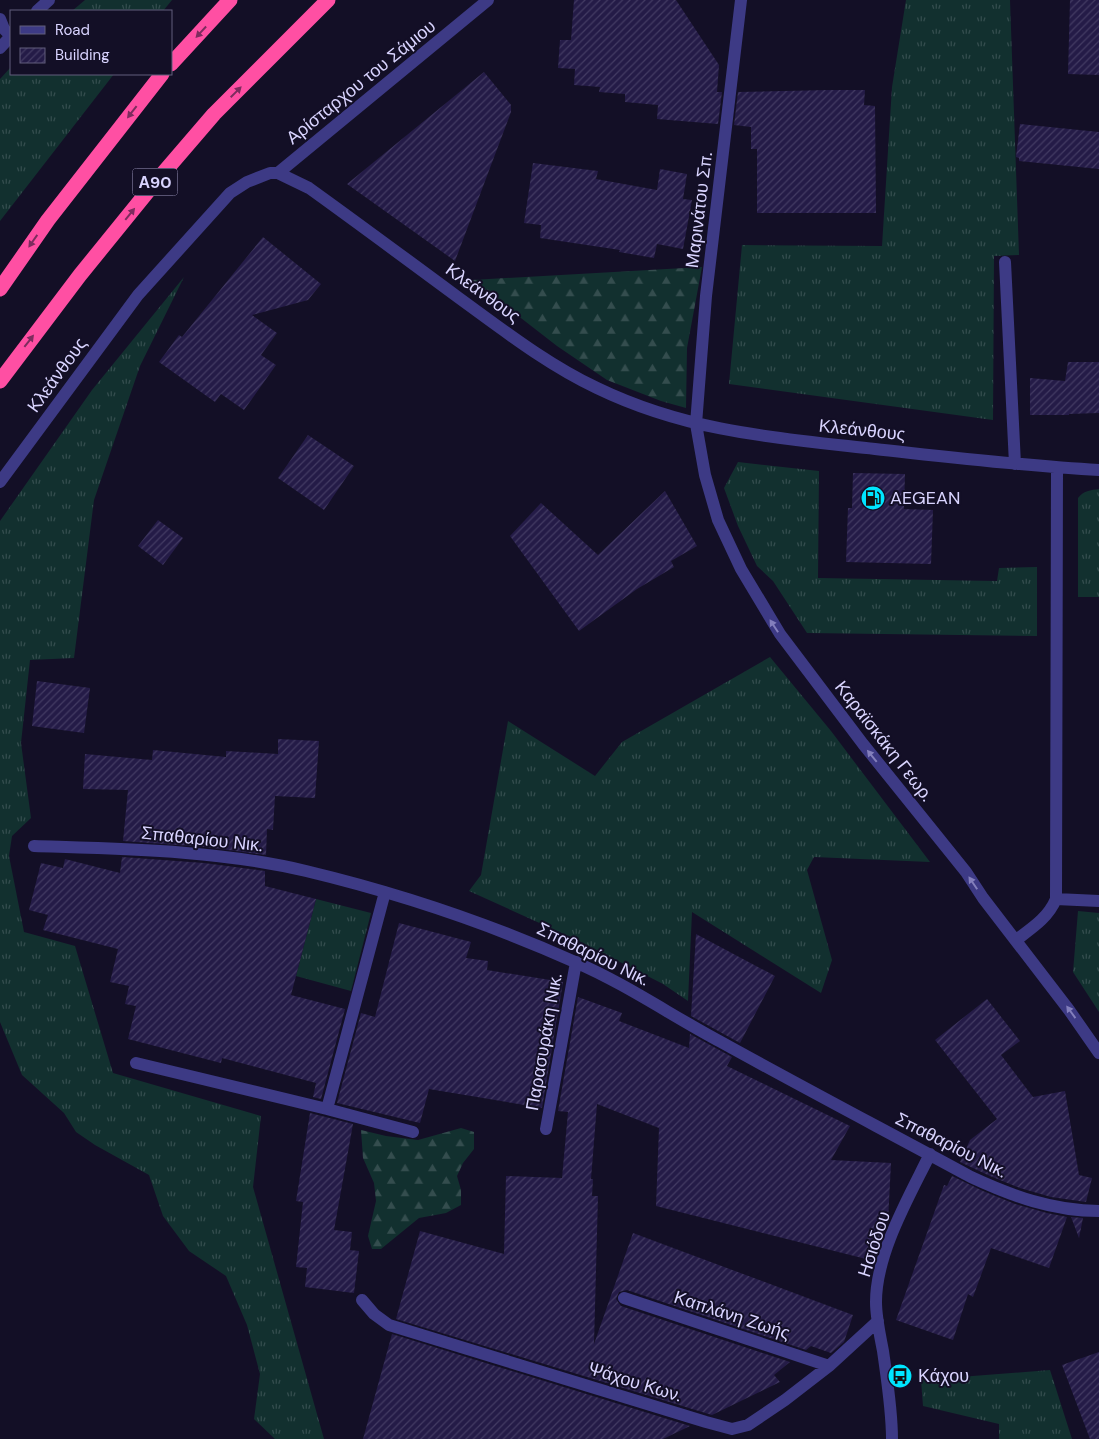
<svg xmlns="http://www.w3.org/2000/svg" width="1099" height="1439" font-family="'DM Sans',sans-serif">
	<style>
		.grass { fill: url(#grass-tufts) }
		.forest { fill: url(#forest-firs) }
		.building { fill: url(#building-hatch) }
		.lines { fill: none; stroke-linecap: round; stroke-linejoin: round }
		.minor { stroke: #3d3a85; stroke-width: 12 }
		.highway { stroke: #ff4fa3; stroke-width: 15 }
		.oneway { fill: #7d2c5e }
		.oneway2 { fill: #837fbc }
		.labels { text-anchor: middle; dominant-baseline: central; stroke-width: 4; stroke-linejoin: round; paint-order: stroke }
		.shield { fill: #130f26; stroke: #9e99be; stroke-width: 1 }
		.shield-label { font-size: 16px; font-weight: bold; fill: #d9d4ff }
		.street-label { font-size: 18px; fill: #d9d4ff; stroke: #130f26 }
		.poi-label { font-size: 18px; fill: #d9d4ff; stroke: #130f26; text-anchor: start }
	</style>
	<defs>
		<pattern id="grass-tufts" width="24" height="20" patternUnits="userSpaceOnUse" patternTransform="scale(1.25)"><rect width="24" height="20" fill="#12302f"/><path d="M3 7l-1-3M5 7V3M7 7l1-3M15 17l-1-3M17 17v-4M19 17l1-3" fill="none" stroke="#344d4e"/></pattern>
		<pattern id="forest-firs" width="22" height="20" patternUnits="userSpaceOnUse" patternTransform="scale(1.25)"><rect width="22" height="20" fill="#12302f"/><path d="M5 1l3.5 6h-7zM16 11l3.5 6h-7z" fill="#344d4e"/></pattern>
		<pattern id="building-hatch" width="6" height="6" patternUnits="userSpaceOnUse" patternTransform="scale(1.25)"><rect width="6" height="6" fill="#241b47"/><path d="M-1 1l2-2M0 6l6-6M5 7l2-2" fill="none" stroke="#433b63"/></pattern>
	</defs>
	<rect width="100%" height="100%" fill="#130f26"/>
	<path class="grass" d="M85,0H172L163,11H72Z
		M906,0H1010L1019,255L994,256L993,420L729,384L742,245L882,246L892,87Z
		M11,67V74H114L0,221V79Z
		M184,277L140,366L94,500L74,658L30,660L21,743L31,818L12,836L9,856L24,932L75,946L113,1073L261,1116L253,1187L324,1439H275L254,1419L260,1374L247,1325L226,1276L189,1251L163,1216L149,1175L95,1145L76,1132L64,1113L22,1075L0,1022V521L92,390Z
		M738,462L819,471L818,578L997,581L999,568L1037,567V636L807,633L773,581L757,566L738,526L724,488Z
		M1099,489V597H1078V498C1083,491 1091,490 1099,489Z
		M770,657L831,731L930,862L814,857L807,870L832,960L821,993L692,912L688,1001L663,984L577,940L469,891L481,875L508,721L595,776L622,742Z
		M316,899L371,913L351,991L296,976Z
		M1078,911L1099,913V1012L1073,972Z
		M1050,1370L1072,1439H999V1424L923,1406L921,1380Z"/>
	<path class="forest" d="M702,267L687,348L686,408L661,401L607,380L557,346L472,280Z
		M461,1128L474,1132V1149L463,1163L457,1176L461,1190V1205L446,1213L419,1218L381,1249H372L368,1236L376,1201L374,1183L363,1158L361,1130L386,1136L418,1140Z"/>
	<path class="building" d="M574,0H676L719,65L717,92H722L718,124L657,119L658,105L625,102V94L599,92L600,87L574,85L575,69L558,68L560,40H571Z
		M1070,0H1099V75L1068,74Z
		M484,72L511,105V112L455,261L347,184Z
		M828,90H865L864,105L875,106L876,213H757V149H751V127L734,125L738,92Z
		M1020,124L1099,132V169L1019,161V158L1016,157Z
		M533,163L598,171L596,179L657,190L660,169L687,174L683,199L692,200L683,249L657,244L654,258L619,252L620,250L540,238L541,225L524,223Z
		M263,237L321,284L308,300L252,315L277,333L261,355L276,365L244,410L221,394L215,402L159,362L179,335L182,337Z
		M1068,362H1099V413L1069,414V415H1030V378L1065,381Z
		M308,435L354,466L324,510L278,478Z
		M853,473L905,474L904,509L933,510L931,564L846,562L848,508H852Z
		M665,491L697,546L671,561L674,567L637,589L579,631L510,536L541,503L598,555Z
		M158,520L183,538L163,565L138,546Z
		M37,681L90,688L84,733L32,726Z
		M278,739L319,741L315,798L275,796L273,830L267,829L266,855L206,847L123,841L128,790L83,789L85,754L152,760L153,750L226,757V751L278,754Z
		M122,857L204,863L265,871V886L316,899L291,995L345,1009L321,1099L313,1097L316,1083L222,1058L221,1063L128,1039L136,1006L125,1004L129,986L110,982L118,949L43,930L48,915L29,910L41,863L63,868L65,859L120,873Z
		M399,923L471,942L466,958L488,961L487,970L563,982L542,1108L429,1089L420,1123L337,1103L361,1013L375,1017Z
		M696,934L775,976L740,1043L691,1016Z
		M578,997L622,1013L619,1021L689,1048L690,1034L732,1057L727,1066L850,1126L831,1160L891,1163L888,1221L874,1261L656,1206L659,1128L597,1104L591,1179H593L592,1196H598L594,1344L633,1233L853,1315L844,1342L831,1353L811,1346L806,1350L627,1290L619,1292L616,1299L621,1306L790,1362L774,1375L780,1382L712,1415L396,1319L420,1231L504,1254L506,1176L562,1178L568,1112L558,1111Z
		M987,999L1020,1041L1001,1055L1033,1097L1065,1091L1079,1175L1092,1178L1086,1202L1051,1197L1020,1188L990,1176L960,1162L970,1140L997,1119L935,1040Z
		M310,1113L353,1124L334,1230L352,1232L350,1250L359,1251L354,1293L305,1287L307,1268L296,1267L303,1202L296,1201Z
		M952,1176L983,1191L1015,1204L1047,1213L1067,1217L1049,1268L991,1248L973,1297L968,1294L953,1340L896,1320L944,1185L947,1186Z
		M1071,1217L1083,1218L1079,1238Z
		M392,1334L690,1426L663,1439H363Z
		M1099,1352V1439H1090L1062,1365Z"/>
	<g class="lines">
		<path class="minor" d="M741,0L706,296L696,424L705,475L718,520L741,569L780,634L863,744L966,872L983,898L1069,1010L1099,1053
			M37,11L49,0
			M0,19L4,29L11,36
			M0,48L11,36
			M278,173L488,0
			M1005,262L1015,464
			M0,482L138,295L230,193L247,182L270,173H278L309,188C359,224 409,261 459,298C503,330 548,365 597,388C688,432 776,438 875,449C949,457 1024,466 1099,470
			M34,846C125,849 217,850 306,871C398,893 488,923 575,962C626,984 672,1016 721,1042C804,1088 888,1132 971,1177C1012,1196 1053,1211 1099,1211
			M1056,899L1099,901
			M1016,940C1032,928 1048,918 1056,899L1057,468
			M136,1063L327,1109L385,892
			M327,1109L413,1132
			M546,1129L576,962
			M624,1298L829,1366
			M362,1300L374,1314L389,1325L706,1422L732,1429L748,1425L785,1400L829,1366L878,1321
			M892,1439C892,1410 887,1380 883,1351C880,1335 876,1318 876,1302C876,1253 909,1197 930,1154"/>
		<path class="highway" d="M171,64L230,0
			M0,289L48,220L162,74
			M0,381L80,275L153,185L214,114L328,0"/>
	</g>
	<defs><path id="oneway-solid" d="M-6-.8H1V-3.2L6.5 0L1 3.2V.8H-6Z" transform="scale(1.25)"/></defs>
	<g class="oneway">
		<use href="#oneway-solid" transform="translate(201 32) rotate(133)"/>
		<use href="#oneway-solid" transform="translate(236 92) rotate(-45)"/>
		<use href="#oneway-solid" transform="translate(132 112) rotate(128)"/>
		<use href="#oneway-solid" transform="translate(130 214) rotate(-51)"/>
		<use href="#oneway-solid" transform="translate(33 241) rotate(125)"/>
		<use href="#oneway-solid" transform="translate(29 341) rotate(-52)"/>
	</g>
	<g class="oneway2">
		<use href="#oneway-solid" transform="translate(774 626) rotate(-123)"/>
		<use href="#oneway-solid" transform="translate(872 756) rotate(-129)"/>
		<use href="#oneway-solid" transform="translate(973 883) rotate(-124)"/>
		<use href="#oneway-solid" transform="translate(1071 1012) rotate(-126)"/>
	</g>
	<defs>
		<symbol id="fuel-disc" viewBox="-11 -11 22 22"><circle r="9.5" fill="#00e5ff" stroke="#130f26"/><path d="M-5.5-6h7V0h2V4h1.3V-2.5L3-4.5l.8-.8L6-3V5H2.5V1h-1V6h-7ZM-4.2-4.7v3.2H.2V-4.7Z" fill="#111"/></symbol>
		<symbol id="bus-disc" viewBox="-11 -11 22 22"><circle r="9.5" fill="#00e5ff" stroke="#130f26"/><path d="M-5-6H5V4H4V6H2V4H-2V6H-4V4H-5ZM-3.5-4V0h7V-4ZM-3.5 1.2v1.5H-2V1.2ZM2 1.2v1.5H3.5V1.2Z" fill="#111"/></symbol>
	</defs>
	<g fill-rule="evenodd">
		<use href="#fuel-disc" x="859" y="484" width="28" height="28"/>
		<use href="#bus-disc" x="886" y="1362" width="28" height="28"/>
	</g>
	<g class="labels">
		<rect class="shield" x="132.5" y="168.5" width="45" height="27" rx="4"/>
		<g class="shield-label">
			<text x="155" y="182">Α90</text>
		</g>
		<g class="street-label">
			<text transform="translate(361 82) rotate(-39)">Αρίσταρχου του Σάμιου</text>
			<text transform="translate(699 210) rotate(-83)">Μαρινάτου Σπ.</text>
			<text transform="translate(483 293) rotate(36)">Κλεάνθους</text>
			<text transform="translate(57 375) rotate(-54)">Κλεάνθους</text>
			<text transform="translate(862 430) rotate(6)">Κλεάνθους</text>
			<text transform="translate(884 741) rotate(52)">Καραϊσκάκη Γεωρ.</text>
			<text transform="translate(202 839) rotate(6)">Σπαθαρίου Νικ.</text>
			<text transform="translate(593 954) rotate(26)">Σπαθαρίου Νικ.</text>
			<text transform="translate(544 1042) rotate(-80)">Παρασυράκη Νικ.</text>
			<text transform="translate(951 1145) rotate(27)">Σπαθαρίου Νικ.</text>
			<text transform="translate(874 1244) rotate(-72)">Ησιόδου</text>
			<text transform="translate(732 1315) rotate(18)">Καπλάνη Ζωής</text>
			<text transform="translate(635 1382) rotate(17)">Ψάχου Κων.</text>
		</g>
		<g class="poi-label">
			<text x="890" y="498">AEGEAN</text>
			<text x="918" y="1376">Κάχου</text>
		</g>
	</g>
	<rect x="10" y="10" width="162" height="65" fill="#130f26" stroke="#625e7d"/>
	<rect x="20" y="26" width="25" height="8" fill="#3d3a85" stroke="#625e7d"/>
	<text x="55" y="35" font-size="15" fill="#d9d4ff">Road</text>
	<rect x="20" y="48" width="25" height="15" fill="url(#building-hatch)" stroke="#625e7d"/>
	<text x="55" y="60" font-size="15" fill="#d9d4ff">Building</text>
</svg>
